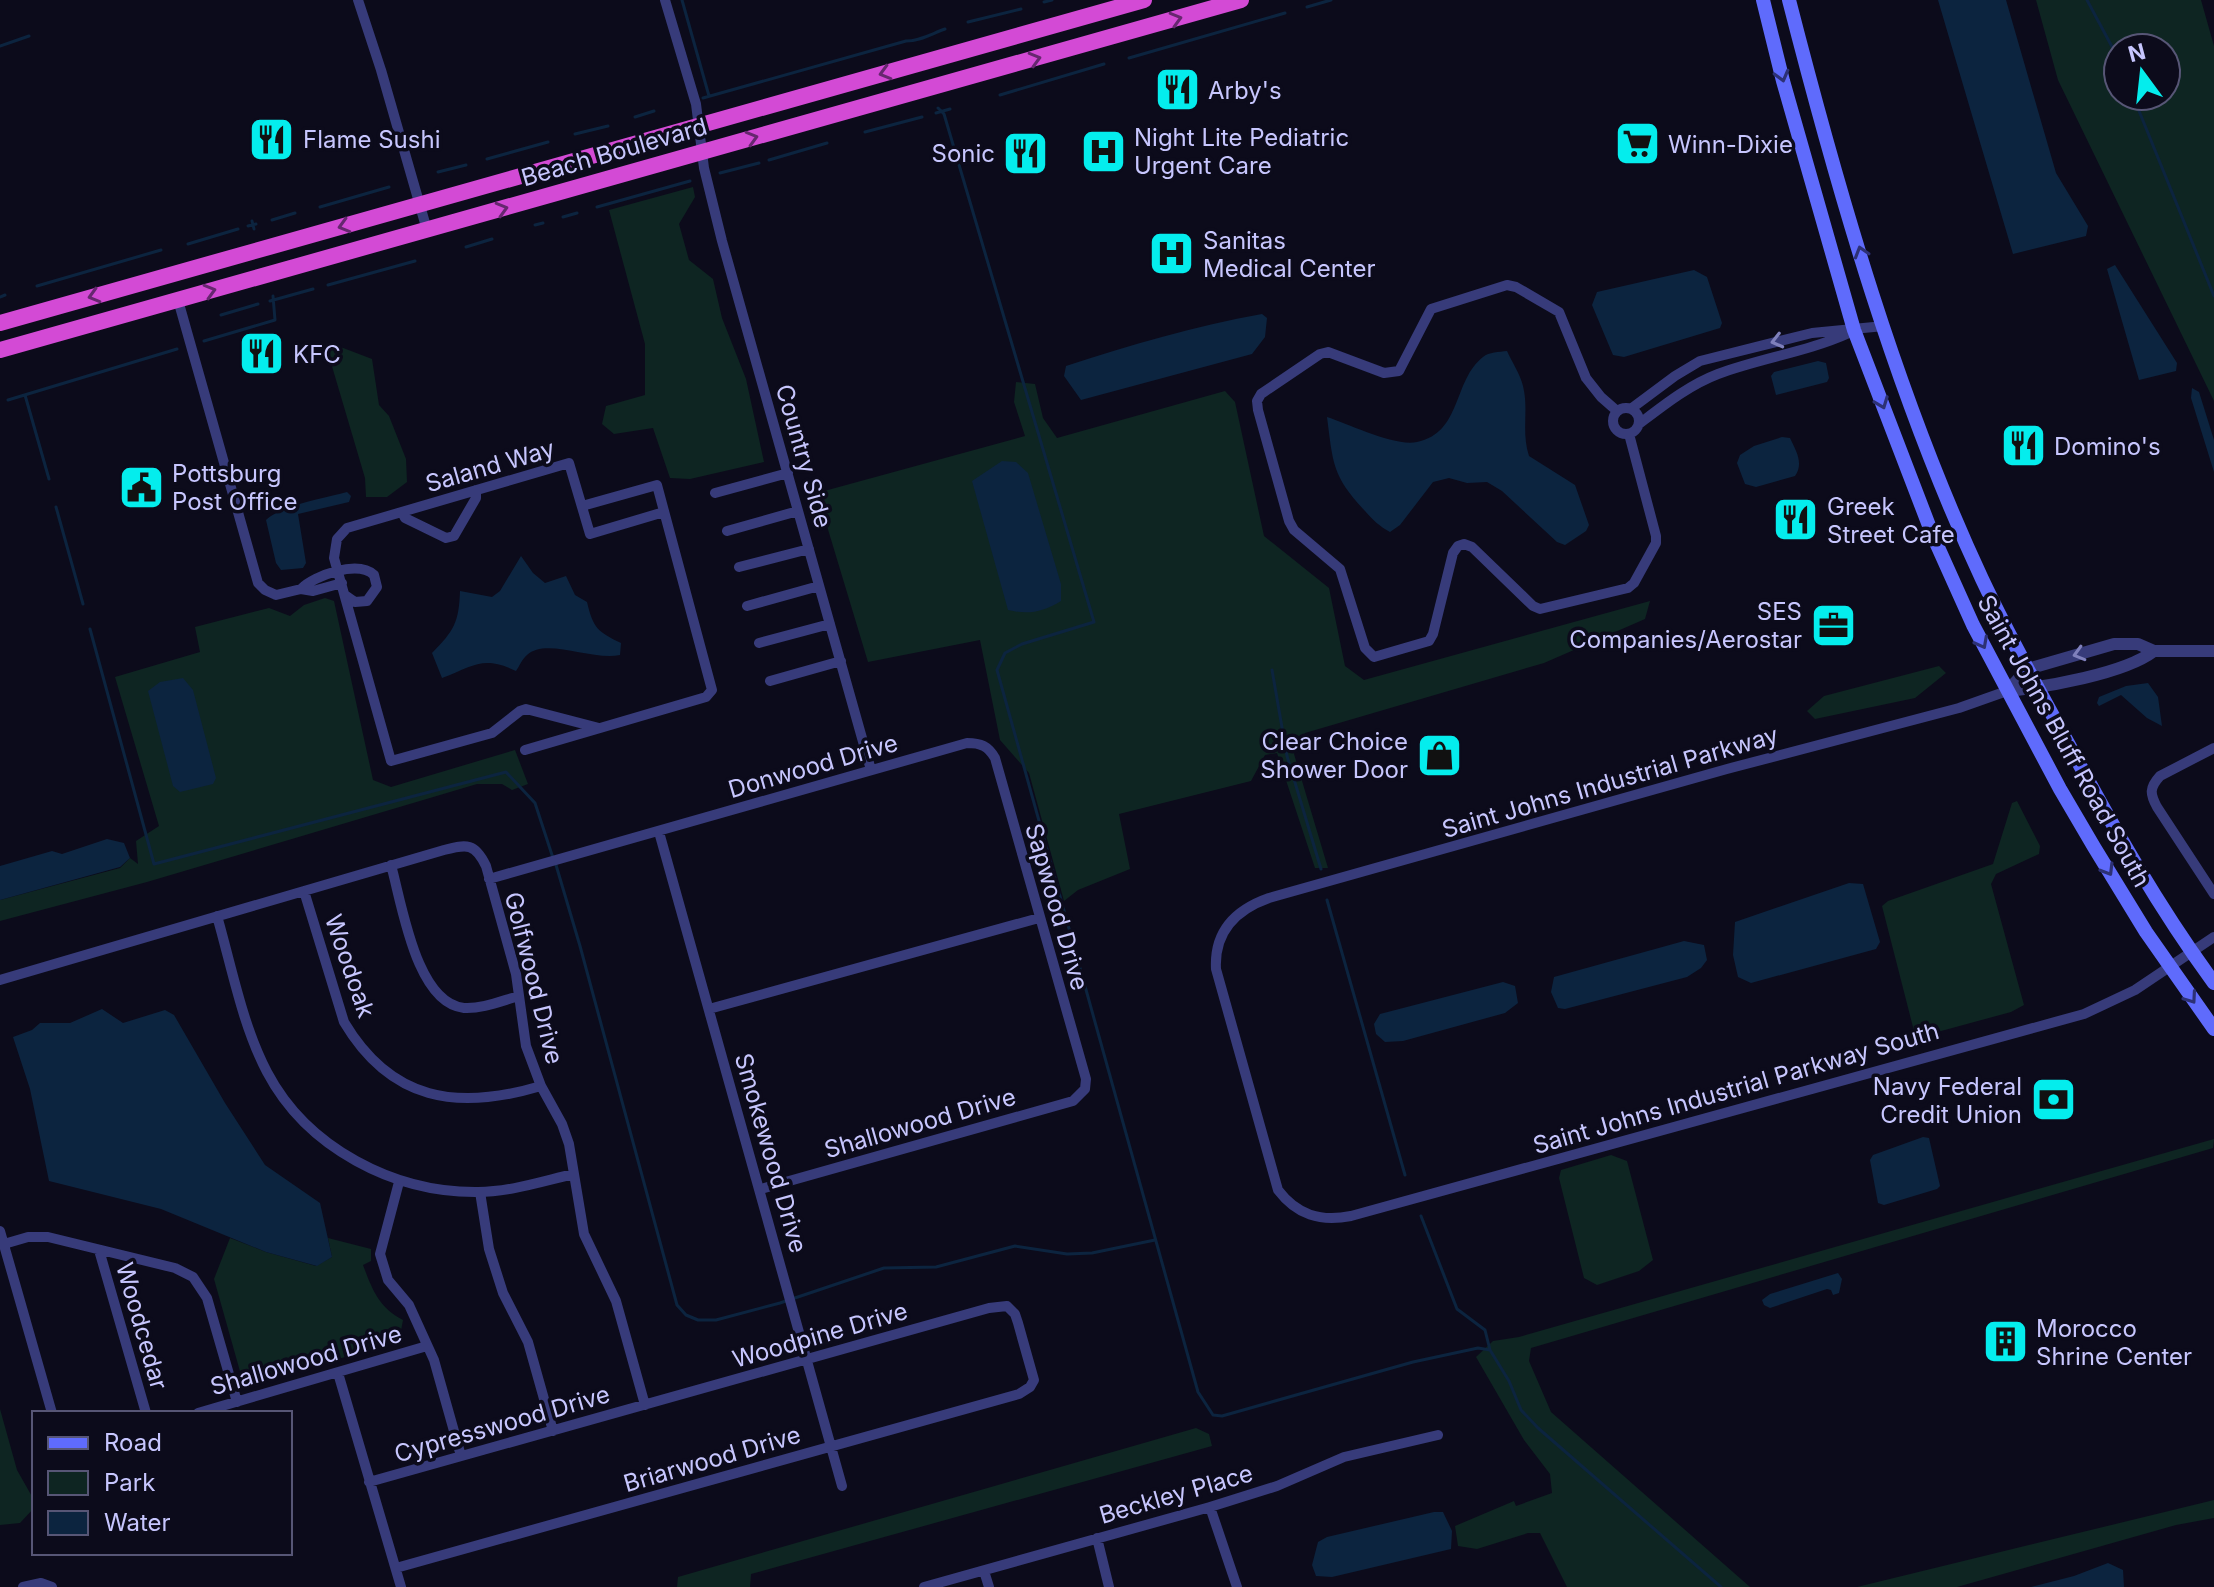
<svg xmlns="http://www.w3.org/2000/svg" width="2214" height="1587" font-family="Inter,sans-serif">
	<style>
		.green { fill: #0e2522; fill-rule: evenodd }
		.water { fill: #0c243f }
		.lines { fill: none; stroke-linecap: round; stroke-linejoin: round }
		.stream { stroke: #0c243f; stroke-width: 3 }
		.minor { stroke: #373b7a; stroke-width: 10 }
		.tertiary { stroke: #373b7a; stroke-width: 12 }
		.secondary { stroke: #5f6bfc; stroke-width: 14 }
		.trunk { stroke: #d34ad5; stroke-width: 16 }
		.oneway { stroke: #66276f }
		.oneway2 { stroke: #2d3175 }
		.oneway3 { stroke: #7f80bc }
		.labels { text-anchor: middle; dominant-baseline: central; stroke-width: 7; stroke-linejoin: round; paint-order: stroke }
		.poi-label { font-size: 24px; fill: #c7c6fe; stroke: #0c0b1b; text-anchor: start }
		.street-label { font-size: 24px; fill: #c7c6fe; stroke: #0c0b1b }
	</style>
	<rect width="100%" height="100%" fill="#0c0b1b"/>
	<path class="green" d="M2036,0H2201L2214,46V401L2058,80ZM2118,48H2166V96H2118Z
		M693,187L695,197L679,224L689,260L713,279L722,318L746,379L764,462L690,479L670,478L653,428L614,434L602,424L606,406L645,395V344L609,210Z
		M326,346H338L372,359L379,405L389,416L406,459L407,482L387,497H366L365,478Z
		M1016,382L1035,384L1043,418L1057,438L1225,391L1235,402L1264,536L1329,588L1345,666L1364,680L1650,601L1645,619L1544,663L1305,733L1294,754L1328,868H1315L1277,753L1265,755L1251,781L1119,814L1130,869L1078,890L1064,901L1029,773L1000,740L980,640L868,662L817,493L1025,436L1014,402Z
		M325,598L334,601L373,780L391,787L515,750L528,784L512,790L502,784H477L147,882L0,921V900L120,868L130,858L138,864L136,841L159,826L115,677L200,652L195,627L269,608L290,616L304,605Z
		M1939,666L1946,673L1915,698L1815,719L1807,711L1824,696Z
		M2017,801L2040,846L2039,854L1996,874L1991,884L2024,1005L2011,1012L1919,1037L1914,1031L1882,906L1888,901L1993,864L2012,803Z
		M2214,1139L2213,1148L1531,1348L1529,1361L1551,1412L1750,1587H1567L1540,1533H1528L1477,1549L1458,1546L1455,1526L1514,1501L1516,1506L1552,1493L1550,1474L1524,1440L1476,1357L1493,1341L1519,1337Z
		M1611,1155L1627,1161L1653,1260L1639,1271L1597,1285L1584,1278L1559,1178L1561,1170Z
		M230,1238L266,1252L316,1266L332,1257L328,1238L371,1249V1261L363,1265C372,1289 379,1308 403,1320L399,1341L251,1385L243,1382L214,1279Z
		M0,1409L17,1470L34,1500V1508L20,1523L0,1525Z
		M1196,1428L1209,1434L1212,1446L751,1574L750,1587H677L678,1577Z
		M2214,1500V1518L2176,1525L1957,1587H1857Z"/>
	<path class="water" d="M1938,0H2006L2056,173L2088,226L2086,236L2013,254Z
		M2115,265L2177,363L2176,371L2139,380L2107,269Z
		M1694,270L1707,277L1722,323L1720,328L1624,357L1613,355L1592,305L1597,292Z
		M1262,314L1267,318L1265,337L1252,354L1081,400L1064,376L1066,366C1130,345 1195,326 1262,314Z
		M1507,351C1512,362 1520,374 1523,386C1529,410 1521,431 1529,456L1575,485L1589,525L1586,531L1565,545L1557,542L1502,491L1487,482L1467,483L1449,478L1433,482L1400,525L1390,532C1379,526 1373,520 1365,511C1332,476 1333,463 1327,417C1349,424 1395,447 1417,442C1462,433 1453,380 1483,357C1489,352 1499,352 1507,351Z
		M1818,361L1826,363L1829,378L1827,382L1776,395L1771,376L1774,372Z
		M2192,388L2199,392L2214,440V472L2191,398Z
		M1782,437L1790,438C1796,451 1804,463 1795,476L1756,487L1745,484L1737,463L1740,455L1754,446Z
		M1002,461L1016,462L1028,473L1061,584V601C1043,612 1028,615 1008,610L972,481Z
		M347,492L351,496L349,502L298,514L306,563L303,568L281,570L276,563L266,520C282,505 325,498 347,492Z
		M521,556L533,573L545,583L566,576L575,595L587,602C593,628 598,632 621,643L620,655C592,661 546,637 527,655C522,659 519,667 516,671C483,655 474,666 442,678L432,653C454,631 459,622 460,591L492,597L500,591Z
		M183,678L193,690L216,778L213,784L180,792L173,786L148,691L160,682Z
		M2148,683L2158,697L2162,726L2147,718L2121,695L2099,706L2097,703L2099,697L2126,686Z
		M107,839L124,843L130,858L120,867L0,900V866L52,851L62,854Z
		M1849,883L1863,884L1880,942L1876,949L1751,983L1738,977L1733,955L1735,922Z
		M1684,941L1704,945L1707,960L1701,968L1687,977L1565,1009L1558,1008L1551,992L1554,977Z
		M1503,982L1515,986L1518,1003L1505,1013L1403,1041L1385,1042L1376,1034L1374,1024L1380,1014Z
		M102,1009L123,1023L165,1010L174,1015L225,1103L265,1165L320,1203L332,1257L317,1266L266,1252L161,1209L49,1181L30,1089L13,1037L32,1030L40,1023H70Z
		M1923,1137L1929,1138L1940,1186L1937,1189L1884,1205L1878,1203L1870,1160L1873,1155Z
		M1838,1273L1842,1279L1839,1293L1833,1295L1831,1290L1827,1289L1770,1308L1764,1305L1762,1300L1770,1294Z
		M1434,1512H1443L1452,1531L1451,1549L1332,1577L1316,1576L1312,1565L1318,1542L1327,1537Z
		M2108,1563L2123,1570L2124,1587H2031L2074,1576Z"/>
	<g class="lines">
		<path class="stream" d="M682,0L709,96
			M2087,0L2118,58
			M1044,2L1052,0
			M1307,7L1331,0
			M968,22L1021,9
			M0,46L29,36
			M1129,58L1285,13
			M1000,95L1104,64
			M2133,96L2214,296
			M703,98L906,41C920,41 931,34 945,29
			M938,108L944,114L1094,622L1022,644L1005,653L997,670L1198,1392L1213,1415L1222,1416L1413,1362L1478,1348L1490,1350L1509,1381L1521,1410L1538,1428L1721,1587
			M936,113L950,109
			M635,117L654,111
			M865,132L922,117
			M575,134L608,126
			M487,159L548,142
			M769,160L827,143
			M438,172L466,165
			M720,173L759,163
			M320,207L389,187
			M597,207L690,181
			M563,217L577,213
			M272,220L295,213
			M252,221L254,229
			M535,225L543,223
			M248,226L256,224
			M188,244L238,229
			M466,247L492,239
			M328,285L415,261
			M37,286L161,250
			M0,297L5,295
			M270,301L313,289
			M221,315L258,304
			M204,341L275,320L273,296
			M25,395L49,479
			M8,400L177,349
			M56,507L83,604
			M90,629L154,864L506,772L535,803L553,858
			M1272,670L1287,756L1321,869
			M556,865L580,946L677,1305L686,1315L698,1320H716L780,1303L884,1268L936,1267L1015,1246L1067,1254L1092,1253L1155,1240
			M1327,900L1405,1175
			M1421,1216L1457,1309L1485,1330L1490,1350"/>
		<path class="minor" d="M358,0L381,70L427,230
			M665,0L696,104L704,168L722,241L871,770
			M178,300L258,583L265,590L276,595L301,589L313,591L342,583
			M1613 421a13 13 0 1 1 26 0a13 13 0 1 1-26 0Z
			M1632,408L1675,376L1700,361L1812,333L1884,326
			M1617,411L1601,397L1586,378L1559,312L1516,287L1507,285L1431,309L1399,371L1384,373L1328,352L1320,354L1261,394L1257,401L1258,410L1289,521L1294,530L1340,569L1365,648L1374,657L1429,641L1433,634L1453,553L1458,546L1464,544L1472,547L1533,606L1540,609L1628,588L1634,583L1656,543V536L1629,434
			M1639,424C1664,405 1689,385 1718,374C1761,358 1807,352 1849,333
			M715,493L788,473
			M402,512L405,518L446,538L454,536L476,498V490
			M727,531L798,511
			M739,567L809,549
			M301,589C315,575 358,560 374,575L377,587L367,601L355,602L345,595
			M747,606L819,586
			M759,643L830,624
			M770,681L841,661
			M2007,691L1959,708L1727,769L1269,898C1235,910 1214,932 1216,969L1278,1190C1297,1215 1320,1222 1351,1216L2084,1014L2135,990L2214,937
			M599,728L526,709L520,711L492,733L391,761L334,558L337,539L347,528L569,463L590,534L664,512
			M2214,748L2160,776C2149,788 2150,794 2157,807L2214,894
			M525,750L706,697L712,690L657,485L582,506
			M659,832L842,1486
			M391,865C402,904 416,1003 464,1008C482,1009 501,1001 519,996
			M489,879L967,743C981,743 988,746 995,758L1086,1079L1085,1089L1073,1101L761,1189
			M304,891L344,1022C391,1101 457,1111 541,1086
			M217,916C232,968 242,1024 267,1072C307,1148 394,1193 478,1192C510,1192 543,1181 574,1174
			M0,980L444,850C467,844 475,843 486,866L516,974L526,1046L541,1086L562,1124L569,1144L584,1234L616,1301L645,1405
			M709,1009L1039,918
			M399,1182L380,1254L388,1280L409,1305L434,1360L461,1456
			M480,1192L489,1249L503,1293L528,1342L553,1431
			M0,1231L52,1413
			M4,1244L28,1237H48L175,1268L193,1277L207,1298L237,1402
			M99,1250L146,1413
			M338,1373L401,1587
			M198,1413L427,1346
			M369,1482L989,1308L1007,1306L1015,1314L1018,1323L1034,1380L1030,1387L1019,1394L396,1568
			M1210,1507L1237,1587
			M1097,1538L1109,1587
			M984,1571L989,1587
			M23,1587L41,1583L52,1587
			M924,1587L1210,1507L1277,1486L1344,1457L1438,1435"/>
		<path class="tertiary" d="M2007,691L2028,669L2114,644H2138L2154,651H2214
			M2007,691C2045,687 2124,674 2154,651"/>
		<path class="secondary" d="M1763,0L1783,81L1854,330L1933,536L1973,625L2060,789L2094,847L2146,932L2214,1029
			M1789,0C1839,195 1897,397 1982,579C2009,636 2039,691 2069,745C2113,827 2159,908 2214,983"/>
		<path class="trunk" d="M0,323L1144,0
			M0,350L1241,0"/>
	</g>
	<defs><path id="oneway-chevron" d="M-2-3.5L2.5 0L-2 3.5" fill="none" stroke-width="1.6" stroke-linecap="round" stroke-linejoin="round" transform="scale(2)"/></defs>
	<g class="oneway">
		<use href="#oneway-chevron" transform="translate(1176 19) rotate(-16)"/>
		<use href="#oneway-chevron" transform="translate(1035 59) rotate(-16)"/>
		<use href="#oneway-chevron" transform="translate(885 73) rotate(164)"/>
		<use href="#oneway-chevron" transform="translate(752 138) rotate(-16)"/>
		<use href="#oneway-chevron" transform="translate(502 209) rotate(-16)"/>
		<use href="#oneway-chevron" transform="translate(344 226) rotate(164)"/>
		<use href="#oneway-chevron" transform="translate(210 291) rotate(-16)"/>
		<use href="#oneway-chevron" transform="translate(94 296) rotate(164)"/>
	</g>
	<g class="oneway2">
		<use href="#oneway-chevron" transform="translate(1782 76) rotate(75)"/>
		<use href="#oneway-chevron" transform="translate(1861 252) rotate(-107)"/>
		<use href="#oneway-chevron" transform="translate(1882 403) rotate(69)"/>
		<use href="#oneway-chevron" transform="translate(1982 643) rotate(62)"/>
		<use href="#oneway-chevron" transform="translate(2108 870) rotate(59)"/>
		<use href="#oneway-chevron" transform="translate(2191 998) rotate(55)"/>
	</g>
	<g class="oneway3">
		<use href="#oneway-chevron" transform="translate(1777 341) rotate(166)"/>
		<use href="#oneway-chevron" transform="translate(2079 654) rotate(164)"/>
	</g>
	<defs>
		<symbol id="restaurant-square" viewBox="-11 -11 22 22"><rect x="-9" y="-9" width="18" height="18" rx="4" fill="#04eded" stroke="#0c0b1b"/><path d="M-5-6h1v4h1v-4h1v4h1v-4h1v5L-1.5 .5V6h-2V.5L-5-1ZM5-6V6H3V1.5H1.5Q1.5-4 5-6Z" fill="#111"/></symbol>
		<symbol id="supermarket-square" viewBox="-11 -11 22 22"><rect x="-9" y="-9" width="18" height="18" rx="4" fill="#04eded" stroke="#0c0b1b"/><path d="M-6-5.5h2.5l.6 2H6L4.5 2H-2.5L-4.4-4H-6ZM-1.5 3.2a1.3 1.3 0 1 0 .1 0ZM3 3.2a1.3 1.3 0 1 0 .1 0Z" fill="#111"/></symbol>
		<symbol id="hospital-square" viewBox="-11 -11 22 22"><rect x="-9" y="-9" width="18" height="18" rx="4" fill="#04eded" stroke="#0c0b1b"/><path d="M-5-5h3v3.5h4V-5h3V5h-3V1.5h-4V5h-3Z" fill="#111"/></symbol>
		<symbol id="civic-square" viewBox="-11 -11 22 22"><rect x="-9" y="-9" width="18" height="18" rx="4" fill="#04eded" stroke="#0c0b1b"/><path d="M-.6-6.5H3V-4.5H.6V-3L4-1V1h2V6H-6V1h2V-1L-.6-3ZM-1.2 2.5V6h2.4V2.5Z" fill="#111"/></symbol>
		<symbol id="office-square" viewBox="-11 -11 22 22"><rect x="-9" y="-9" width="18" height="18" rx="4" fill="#04eded" stroke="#0c0b1b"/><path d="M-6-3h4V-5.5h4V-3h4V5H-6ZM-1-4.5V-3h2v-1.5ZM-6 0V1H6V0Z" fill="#111"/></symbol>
		<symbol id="shop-square" viewBox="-11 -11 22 22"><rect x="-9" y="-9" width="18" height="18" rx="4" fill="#04eded" stroke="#0c0b1b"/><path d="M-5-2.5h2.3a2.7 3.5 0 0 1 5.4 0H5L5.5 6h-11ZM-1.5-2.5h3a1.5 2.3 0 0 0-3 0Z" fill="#111"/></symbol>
		<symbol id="bank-square" viewBox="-11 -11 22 22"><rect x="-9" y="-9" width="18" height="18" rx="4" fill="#04eded" stroke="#0c0b1b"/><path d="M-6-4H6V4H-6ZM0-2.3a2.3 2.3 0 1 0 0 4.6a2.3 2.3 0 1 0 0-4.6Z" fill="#111"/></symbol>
		<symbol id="building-square" viewBox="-11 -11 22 22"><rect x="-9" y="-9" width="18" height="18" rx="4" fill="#04eded" stroke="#0c0b1b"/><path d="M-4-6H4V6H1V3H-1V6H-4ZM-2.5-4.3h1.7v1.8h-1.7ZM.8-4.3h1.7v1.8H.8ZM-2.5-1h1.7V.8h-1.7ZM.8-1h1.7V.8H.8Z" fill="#111"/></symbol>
	</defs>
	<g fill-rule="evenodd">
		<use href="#restaurant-square" x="1152" y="64" width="51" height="51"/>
		<use href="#restaurant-square" x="246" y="114" width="51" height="51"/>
		<use href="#supermarket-square" x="1612" y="118" width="51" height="51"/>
		<use href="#hospital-square" x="1078" y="126" width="51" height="51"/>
		<use href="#restaurant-square" x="1000" y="128" width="51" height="51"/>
		<use href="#hospital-square" x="1146" y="228" width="51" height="51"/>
		<use href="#restaurant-square" x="236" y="328" width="51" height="51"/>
		<use href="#restaurant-square" x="1998" y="420" width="51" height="51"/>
		<use href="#civic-square" x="116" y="462" width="51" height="51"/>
		<use href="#restaurant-square" x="1770" y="494" width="51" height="51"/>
		<use href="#office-square" x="1808" y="600" width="51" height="51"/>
		<use href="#shop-square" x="1414" y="730" width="51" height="51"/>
		<use href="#bank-square" x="2028" y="1074" width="51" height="51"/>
		<use href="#building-square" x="1980" y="1316" width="51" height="51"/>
	</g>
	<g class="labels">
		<g class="poi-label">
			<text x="1208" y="90">Arby's</text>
			<text x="1134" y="137">Night Lite Pediatric<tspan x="1134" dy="28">Urgent Care</tspan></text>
			<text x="303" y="139">Flame Sushi</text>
			<text x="1668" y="144">Winn-Dixie</text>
			<text x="995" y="153" text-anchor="end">Sonic</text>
			<text x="1203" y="240">Sanitas<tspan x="1203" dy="28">Medical Center</tspan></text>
			<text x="293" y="354">KFC</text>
			<text x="2054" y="446">Domino's</text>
			<text x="172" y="473">Pottsburg<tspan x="172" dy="28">Post Office</tspan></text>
			<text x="1827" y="506">Greek<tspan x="1827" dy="28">Street Cafe</tspan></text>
			<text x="1802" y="611" text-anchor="end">SES<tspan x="1802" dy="28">Companies/Aerostar</tspan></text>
			<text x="1408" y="741" text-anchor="end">Clear Choice<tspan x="1408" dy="28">Shower Door</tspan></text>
			<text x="2022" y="1086" text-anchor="end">Navy Federal<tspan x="2022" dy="28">Credit Union</tspan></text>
			<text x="2036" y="1328">Morocco<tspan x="2036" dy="28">Shrine Center</tspan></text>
		</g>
		<g class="street-label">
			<text transform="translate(614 152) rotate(-16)">Beach Boulevard</text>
			<text transform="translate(804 456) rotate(74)">Country Side</text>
			<text transform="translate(490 466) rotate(-16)">Saland Way</text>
			<text transform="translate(2064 741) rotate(61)">Saint Johns Bluff Road South</text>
			<text transform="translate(813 766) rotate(-16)">Donwood Drive</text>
			<text transform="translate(1610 782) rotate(-16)">Saint Johns Industrial Parkway</text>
			<text transform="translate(1057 907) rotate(74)">Sapwood Drive</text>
			<text transform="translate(350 966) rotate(71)">Woodoak</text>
			<text transform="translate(534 978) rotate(76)">Golfwood Drive</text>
			<text transform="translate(1736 1088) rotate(-16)">Saint Johns Industrial Parkway South</text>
			<text transform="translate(920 1123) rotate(-16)">Shallowood Drive</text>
			<text transform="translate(771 1153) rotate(74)">Smokewood Drive</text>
			<text transform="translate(142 1326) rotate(74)">Woodcedar</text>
			<text transform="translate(820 1335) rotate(-16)">Woodpine Drive</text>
			<text transform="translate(306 1360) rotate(-16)">Shallowood Drive</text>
			<text transform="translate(502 1424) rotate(-16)">Cypresswood Drive</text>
			<text transform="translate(712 1459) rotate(-16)">Briarwood Drive</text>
			<text transform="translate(1176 1494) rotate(-16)">Beckley Place</text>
		</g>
	</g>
	<rect x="32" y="1411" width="260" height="144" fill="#0c0b1b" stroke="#575676" stroke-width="2"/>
	<rect x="48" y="1437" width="40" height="12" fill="#5f6bfc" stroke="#575676" stroke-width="2"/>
	<text x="104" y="1451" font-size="24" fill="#c7c6fe">Road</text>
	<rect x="48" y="1471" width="40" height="24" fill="#0e2522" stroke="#575676" stroke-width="2"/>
	<text x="104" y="1491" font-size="24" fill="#c7c6fe">Park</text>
	<rect x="48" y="1511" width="40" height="24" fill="#0c243f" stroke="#575676" stroke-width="2"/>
	<text x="104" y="1531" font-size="24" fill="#c7c6fe">Water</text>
	<g transform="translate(2142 72) rotate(345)"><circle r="38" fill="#0c0b1b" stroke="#575676" stroke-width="2"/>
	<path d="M0-6L14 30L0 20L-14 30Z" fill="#04eded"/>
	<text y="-12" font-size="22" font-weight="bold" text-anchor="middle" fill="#c7c6fe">N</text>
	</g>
</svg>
